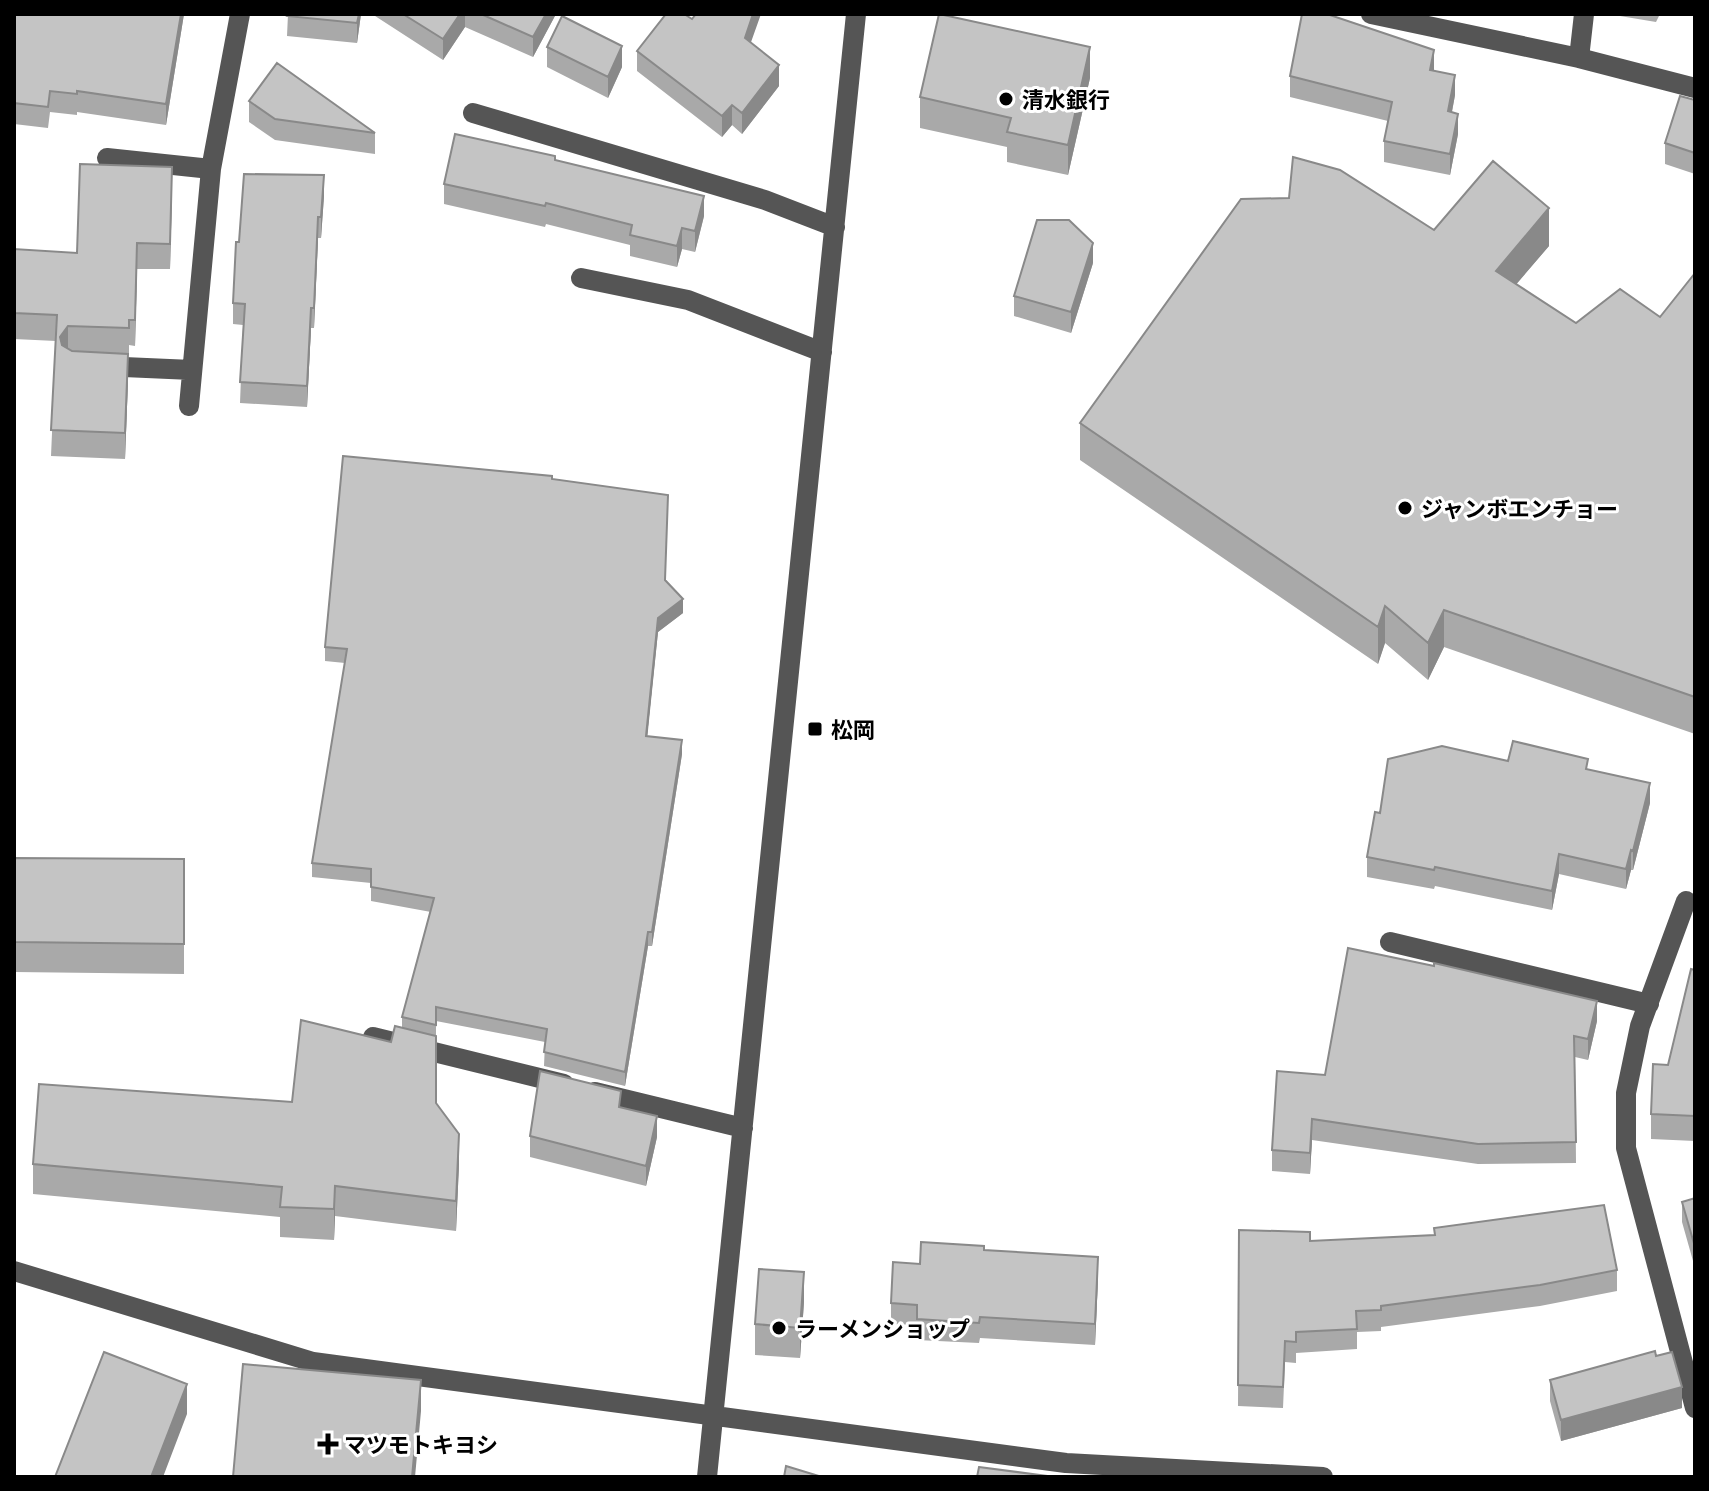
<svg xmlns="http://www.w3.org/2000/svg" width="1709" height="1491" font-family="'Exo 2','Noto Sans JP',sans-serif">
	<style>
		.lines { fill: none; stroke-linecap: round; stroke-linejoin: round }
		.minor { stroke: #555; stroke-width: 20 }
		.wall { fill: #a9a9a9 }
		.shaded-wall { fill: #898989 }
		.building { fill: #c4c4c4; stroke: #898989; stroke-width: 2 }
		.poi-dot { fill: #000; stroke: #fff; stroke-width: 3 }
		.labels { text-anchor: middle; dominant-baseline: central; stroke-width: 6; stroke-linejoin: round; paint-order: stroke }
		.poi-label { font-size: 22px; font-weight: bold; fill: #000; stroke: #fff; text-anchor: start }
	</style>
	<rect width="100%" height="100%" fill="#fff"/>
	<g class="lines">
		<path class="minor" d="M1371,14L1579,58L1695,88
			M1579,58L1584,14
			M473,113L765,200L835,227
			M107,158L211,169
			M581,278L688,300L822,352
			M101,366L192,370
			M189,406L211,169L240,14
			M1686,901L1640,1026L1626,1093V1148L1695,1408
			M1390,942L1649,1004
			M373,1037L564,1084
			M595,1092L743,1128
			M14,1271L313,1362L1066,1463L1323,1477
			M707,1477L856,14"/>
	</g>
	<path class="wall" d="M14,14H198V16L184,14L166,125L77,112V115L50,112L48,128L14,124Z
		M288,14H361L357,43L287,36Z
		M372,14H556L533,57L465,27L443,60Z
		M1608,14H1660L1656,22Z
		M750,42L779,86L742,134L732,125L722,137L637,71V51Z
		M547,47L622,67L608,98L547,67Z
		M1434,71L1455,95L1452,112L1458,134L1450,175L1384,162V141L1388,121L1290,97V76Z
		M1090,78L1068,175L1007,162V147L920,128V97Z
		M1695,100V174L1665,164V143Z
		M249,101L375,133V154L275,140L249,122Z
		M555,160L704,216L695,252L682,249L677,267L630,256V245L546,224L545,227L444,204V184Z
		M172,193L170,269H137L135,346L129,345V354H121L128,380L125,459L51,456L56,341L14,339V249L77,253Z
		M324,196L321,238H318L314,328H311L307,407L240,403L243,325L233,324V303L239,242Z
		M1434,230L1549,246L1516,284L1576,323L1660,317L1695,273V734L1444,647L1428,680L1385,643L1378,664L1080,460V423Z
		M1093,263L1071,333L1014,316V296Z
		M552,479L666,580L683,613L658,632L647,736L682,754L652,946H648L625,1086L544,1066L545,1042L436,1021V1103L459,1164L456,1231L335,1216L334,1240L280,1237V1217L33,1194V1164L292,1102L391,1042L402,1027V1017L431,912L371,901V883L312,877V863L345,663L325,661V647Z
		M1508,761L1588,770L1650,803L1633,870H1631L1626,889L1559,874L1552,910L1435,886L1434,889L1367,877V857L1380,813Z
		M14,858L184,859V974L14,972Z
		M1695,970V1141L1651,1139V1114L1668,1065Z
		M1597,1021L1588,1060L1575,1057L1576,1163L1478,1164L1312,1140L1310,1174L1272,1171V1150L1325,1075Z
		M530,1136L657,1137L646,1186L530,1157Z
		M1695,1198V1268L1682,1222V1202Z
		M1434,1228L1617,1270V1291L1540,1306L1381,1327V1331L1357,1332V1349L1296,1353V1363L1285,1362L1283,1408L1238,1406L1239,1230L1310,1241L1434,1235Z
		M984,1250L1098,1278L1095,1345L980,1338L979,1343L917,1340V1325L891,1324V1303L920,1264Z
		M804,1302L800,1358L755,1355V1324Z
		M1550,1380L1682,1408L1561,1441L1550,1401Z"/>
	<path class="shaded-wall" d="M181,14H184L166,125V104Z
		M359,14H361L357,43V23Z
		M460,14H465V27L443,60V39Z
		M546,14H556L533,57V37Z
		M753,14H761L745,59V38Z
		M622,46V67L608,98V77Z
		M1090,47V78L1068,175V145Z
		M1434,50V70H1430Z
		M779,65V86L742,134V113Z
		M1455,75V95L1448,132V111Z
		M732,105V125L722,137V116Z
		M1458,114V134L1450,175V154Z
		M172,167V193L170,269V244Z
		M324,175V196L321,238V217Z
		M704,196V216L695,252V231Z
		M1549,208V246L1496,308V271Z
		M318,217V238L314,328V308Z
		M682,228V249L677,267V246Z
		M137,243V269L135,346V320Z
		M1093,243V263L1071,333V312Z
		M311,308V328L307,407V386Z
		M68,326V352L60,363V337Z
		M128,354V380L125,459V433Z
		M683,599V613L658,632L646,750V736L658,618Z
		M1385,606V643L1378,664V627Z
		M1444,610V647L1428,680V643Z
		M682,740V754L652,946V932Z
		M1650,783V803L1633,870V851Z
		M1631,850V870L1626,889V869Z
		M1559,854V874L1552,910V891Z
		M648,932V946L625,1086V1072Z
		M1597,1001V1021L1588,1060V1039Z
		M657,1116V1137L646,1186V1166Z
		M1312,1119V1140L1310,1174V1153Z
		M459,1134V1164L456,1231V1201Z
		M335,1186V1216L334,1240V1209Z
		M1098,1257V1278L1095,1345V1324Z
		M804,1272V1302L800,1358V1328Z
		M421,1380V1411L415,1477H412Z
		M187,1384V1414L163,1477H151Z
		M1682,1387V1408L1561,1441V1420Z"/>
	<path class="building" d="M14,14H181L166,104L77,91V94L50,91L48,107L14,103Z
		M288,14H359L357,23L287,16Z
		M403,14H460L443,39Z
		M481,14H546L533,37Z
		M666,14H684L692,19L696,14H753L745,38L779,65L742,113L732,105L722,116L637,51Z
		M939,14L1090,47L1068,145L1007,132L1011,118L920,97Z
		M1302,14H1327L1434,50L1430,70L1455,75L1448,111L1458,114L1450,154L1384,141L1392,102L1290,76Z
		M562,16L622,46L608,77L547,47Z
		M277,63L375,133L275,119L249,101Z
		M1680,96L1695,100V153L1665,143Z
		M455,134L555,156V160L704,196L695,231L682,228L677,246L630,235L632,225L546,203L545,206L444,184Z
		M1293,157L1340,170L1434,230L1493,161L1549,208L1496,271L1576,323L1620,289L1660,317L1695,273V697L1444,610L1428,643L1385,606L1378,627L1080,423L1241,199L1289,198Z
		M80,164L172,167L170,244L137,243L135,320H129V328L68,326L60,337L62,345L72,351L128,354L125,433L51,430L57,315L14,313V249L77,253Z
		M244,174L324,175L321,217H318L314,308H311L307,386L240,382L245,304L233,303L236,242H239Z
		M1037,220H1069L1093,243L1071,312L1014,296Z
		M343,456L552,476V479L668,495L665,580L683,599L658,618L646,736L682,740L652,932H648L625,1072L544,1052L547,1029L436,1007V1025L402,1017L434,898L371,887V869L312,863L347,649L325,647Z
		M1513,741L1588,759L1586,769L1650,783L1633,851L1631,850L1626,869L1559,854L1552,891L1435,867L1434,870L1367,857L1375,812L1380,813L1388,759L1442,746L1508,761Z
		M14,858L184,859V944L14,942Z
		M1348,948L1434,966V963L1597,1001L1588,1039L1574,1036L1576,1142L1478,1144L1312,1119L1310,1153L1272,1150L1277,1071L1325,1075Z
		M1691,969L1695,970V1116L1651,1114L1653,1064L1668,1065Z
		M301,1020L391,1042L395,1026L436,1036V1103L459,1134L456,1201L335,1186L334,1209L280,1207L282,1187L33,1164L39,1084L292,1102Z
		M540,1071L621,1091L619,1107L657,1116L646,1166L530,1136Z
		M1695,1198V1247L1682,1202Z
		M1604,1205L1617,1270L1540,1285L1381,1306V1310L1356,1311L1357,1329L1296,1332V1342L1285,1341L1283,1387L1238,1385L1239,1230L1310,1232V1241L1435,1235L1434,1228Z
		M921,1242L984,1246V1250L1098,1257L1095,1324L980,1317L979,1323L917,1319V1305L891,1303L893,1262L920,1264Z
		M759,1269L804,1272L800,1328L755,1324Z
		M1655,1351L1656,1356L1672,1352L1682,1387L1561,1420L1550,1380Z
		M104,1352L187,1384L151,1477H55Z
		M243,1364L421,1380L412,1477H233Z
		M786,1466L822,1477H784Z
		M979,1467L1055,1477H977Z"/>
	<g class="poi-dot">
		<circle cx="1006" cy="99" r="8"/>
		<circle cx="1405" cy="508" r="8"/>
		<rect x="807" y="721" width="16" height="16" rx="4"/>
		<circle cx="779" cy="1328" r="8"/>
		<path d="M324 1432h8v8h8v8h-8v8h-8v-8h-8v-8h8z"/>
	</g>
	<g class="labels">
		<g class="poi-label">
			<text x="1022" y="99">清水銀行</text>
			<text x="1421" y="508">ジャンボエンチョー</text>
			<text x="831" y="729">松岡</text>
			<text x="795" y="1328">ラーメンショップ</text>
			<text x="344" y="1444">マツモトキヨシ</text>
		</g>
	</g>
	<rect width="1709" height="1491" fill="none" stroke="#000000" stroke-width="32"/>
</svg>
